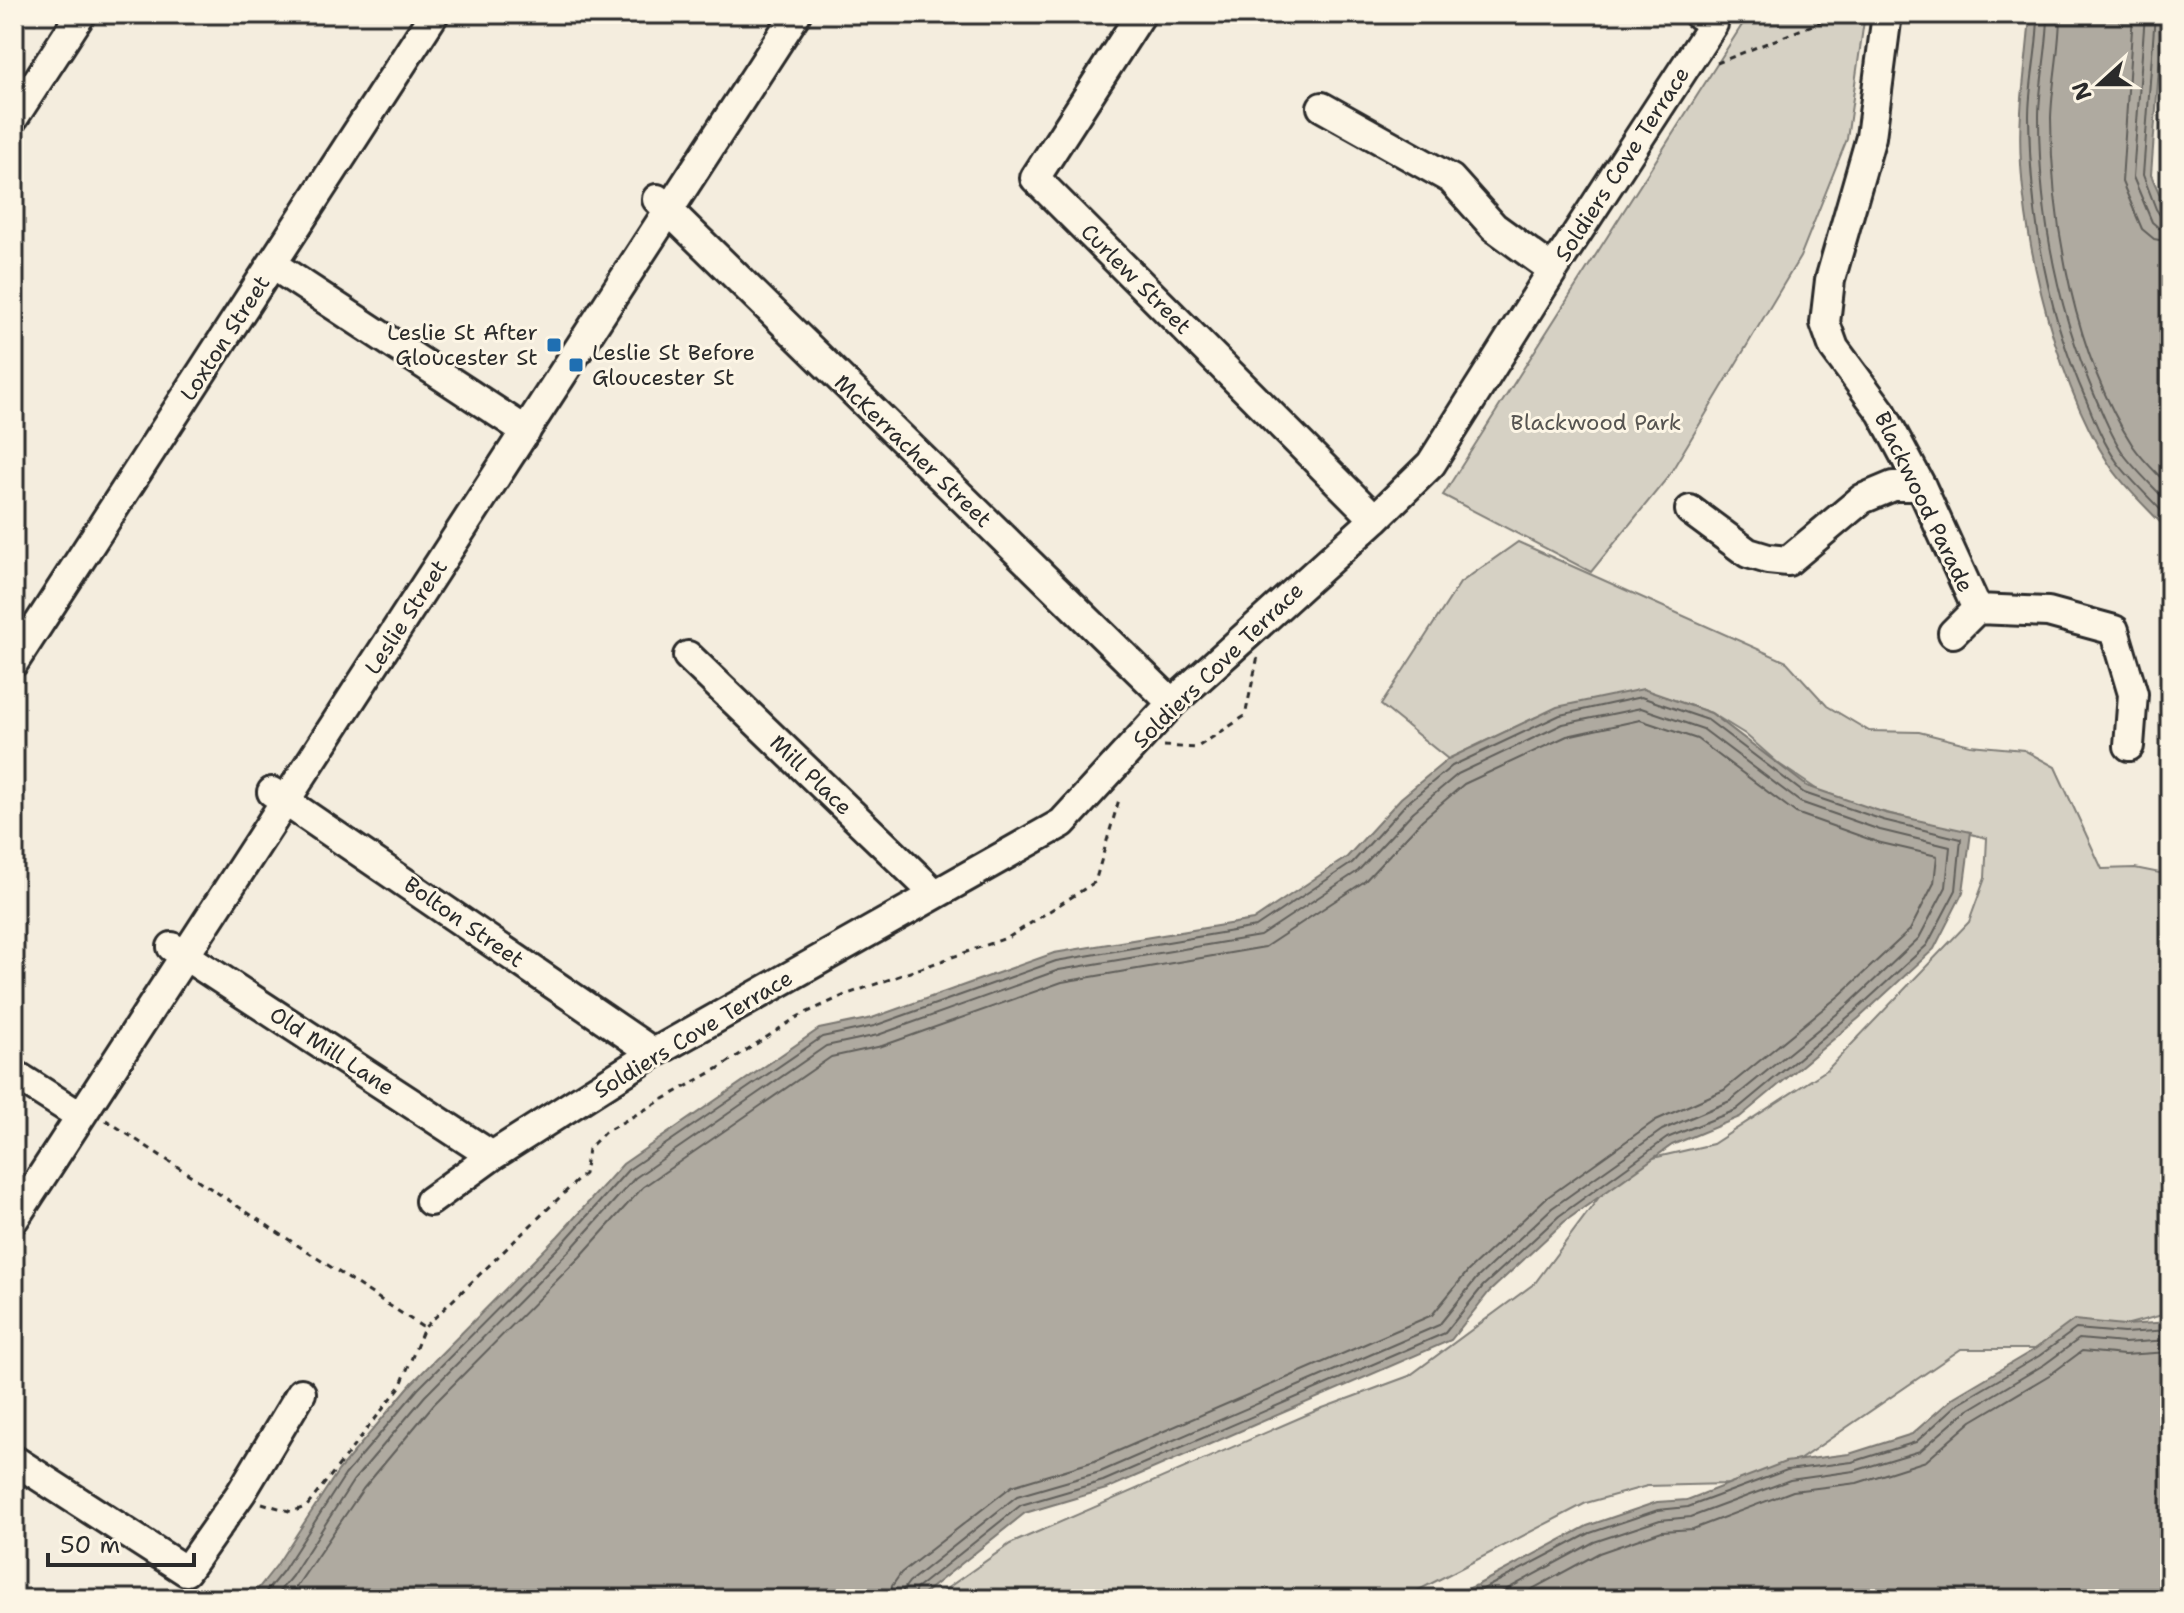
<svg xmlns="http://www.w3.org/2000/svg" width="2184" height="1613" font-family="'Shantell Sans',sans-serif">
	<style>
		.green { fill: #d6d1c4; stroke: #807e78; stroke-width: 2 }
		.water { fill: #afaaa0; stroke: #7a7771; stroke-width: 2 }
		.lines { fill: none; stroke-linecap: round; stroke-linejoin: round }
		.shore { stroke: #605e5a; stroke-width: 2 }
		.minor-casing { stroke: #2b2b2b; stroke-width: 34 }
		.path { stroke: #2b2b2b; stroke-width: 3; stroke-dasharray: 6 6; stroke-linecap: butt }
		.minor { stroke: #fcf5e5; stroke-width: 28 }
		.poi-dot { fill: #1f6fb2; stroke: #fcf5e5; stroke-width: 3 }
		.labels { text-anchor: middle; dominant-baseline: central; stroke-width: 6; stroke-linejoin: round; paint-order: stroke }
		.street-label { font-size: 22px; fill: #2b2b2b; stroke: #fcf5e5 }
		.poi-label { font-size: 22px; fill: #2b2b2b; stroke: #fcf5e5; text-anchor: end }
		.park-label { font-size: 22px; fill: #565451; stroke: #fcf5e5 }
	</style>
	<rect width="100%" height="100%" fill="#f4edde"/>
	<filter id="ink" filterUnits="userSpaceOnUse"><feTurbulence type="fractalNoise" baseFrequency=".0125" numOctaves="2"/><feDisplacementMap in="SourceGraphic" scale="16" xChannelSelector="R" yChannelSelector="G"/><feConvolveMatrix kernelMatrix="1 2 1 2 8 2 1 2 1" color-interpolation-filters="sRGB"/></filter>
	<g filter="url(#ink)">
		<path class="green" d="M1749,14H1865L1847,139L1800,257L1668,477L1591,572L1443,495Z
			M1518,542L1787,662L1827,706L1869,731L1919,732L1970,745L2024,750L2055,767L2102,869L2135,868L2170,875V1313L2035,1349H1961L1799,1460L1728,1484L1647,1486L1586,1503L1413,1593L1395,1599H932L1010,1544L1320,1409L1409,1376L1535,1283L1623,1165L1713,1144L1828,1069L1969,922L1985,878L1987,838L1831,799L1779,764L1745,734L1711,713L1665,697L1536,717L1448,759L1381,705L1460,583Z"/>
		<path class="water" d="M2030,14H2163L2151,175L2170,217V533C2150,510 2125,489 2109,464C2053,378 2014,214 2021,112C2023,79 2028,47 2030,14Z
			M1643,689L1711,713L1807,786L1885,813L1971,832L1963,892L1934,949L1859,1018L1740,1117L1672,1145L1564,1222L1489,1292L1451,1340L1106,1489L1025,1513L917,1599H250L276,1566L338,1471L412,1383L558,1236L623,1164L819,1029L872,1018L1054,953L1253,920L1347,857L1401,798L1448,759L1557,707Z
			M2074,1320L2124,1325L2170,1322V1599H1442L1477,1585L1587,1526L1657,1502L1687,1500L1785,1462L1849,1454L1912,1434L1954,1397L2035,1349Z"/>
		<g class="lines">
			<path class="shore" d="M2038,14C2038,48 2029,83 2029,117C2030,214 2047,313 2087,402C2095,422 2104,444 2117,462C2132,482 2153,501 2170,520
				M2048,14C2048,48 2039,83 2039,117C2039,214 2058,312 2097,401C2105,419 2113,440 2125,456C2138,473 2156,489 2170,505
				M2060,14C2060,49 2052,83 2051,118C2051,224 2075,356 2133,446C2143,461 2158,474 2170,487
				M2133,14L2122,182L2142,229L2154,239L2170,242
				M2145,14L2133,177L2152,222L2159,228L2170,230
				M2155,14L2143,175L2156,209L2162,218L2170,220
				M260,1599L283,1571L345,1475L418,1389L564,1242L628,1170L822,1037L874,1026L1056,961L1256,927L1352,863L1406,804L1452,766L1560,715L1641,697L1708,720L1804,793L1883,820L1961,839L1956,890L1927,945L1854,1012L1736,1110L1667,1138L1559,1216L1483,1286L1445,1333L1103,1481L1021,1505L916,1589L912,1599
				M273,1599L292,1576L353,1481L425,1396L571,1249L635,1178L826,1046L878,1035L1059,970L1260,936L1358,871L1413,812L1458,774L1563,724L1641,708L1703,729L1800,802L1880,830L1950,847L1946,887L1919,938L1848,1005L1730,1101L1662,1130L1552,1208L1476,1279L1439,1325L1100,1472L1017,1496L909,1582L903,1590L902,1599
				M288,1599L363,1489L434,1404L580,1257L643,1187L831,1057L882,1046L1062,982L1265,947L1365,881L1422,820L1464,784L1567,736L1640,720L1697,739L1796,813L1877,842L1937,856L1934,883L1910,930L1840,995L1724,1090L1656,1120L1545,1199L1468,1271L1432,1315L1095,1461L1012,1486L901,1573L892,1586L890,1599
				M1464,1599L1590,1533L1658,1510L1688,1507L1787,1470L1852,1462L1916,1442L1959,1403L2039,1356L2076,1329L2124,1333L2170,1330
				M1489,1599L1594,1542L1660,1520L1691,1517L1790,1480L1854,1471L1920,1451L1965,1412L2045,1364L2079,1339L2124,1343L2170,1340
				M1514,1599L1599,1553L1662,1531L1693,1529L1793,1491L1857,1483L1926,1461L1972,1421L2051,1374L2082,1351L2124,1355L2170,1352"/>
			<defs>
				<path id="minor" d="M1141,14L1035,178L1375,519
					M1887,14L1871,137L1830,280L1825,323L1834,348L1882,413L1921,486L1977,609L2048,612L2114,630L2133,694L2129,746
					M1322,107L1451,179L1494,227L1553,270
					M14,117L81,14
					M657,199L1172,703
					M273,265L526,431
					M1690,510L1748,553L1768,559L1788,561L1862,499L1893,486H1921
					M1953,633L1977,609
					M688,656L934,893
					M14,662L434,14
					M272,792L654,1053
					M172,947L492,1156
					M14,1074L80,1116
					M430,1201L492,1156L654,1053L1062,823L1172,703L1375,519L1431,464L1553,270L1713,24L1698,14
					M14,1219L796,14
					M14,1460L186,1571L241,1493L301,1393"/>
			</defs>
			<use href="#minor" class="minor-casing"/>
			<path class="path" d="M1717,63L1840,14
				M1164,746L1196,748L1245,716L1258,656
				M106,1120L424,1328
				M262,1503L292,1512L307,1506L400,1387L424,1328L584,1174L588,1149L605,1132L719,1068L799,1016L845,995L1009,937L1095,882L1120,796"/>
			<use href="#minor" class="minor"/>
		</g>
	</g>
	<g class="poi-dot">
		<rect x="546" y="337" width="16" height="16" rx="4"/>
		<rect x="568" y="357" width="16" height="16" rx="4"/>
	</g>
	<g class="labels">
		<g class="street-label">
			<text transform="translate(1622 164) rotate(-57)">Soldiers Cove Terrace</text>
			<text transform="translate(1136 279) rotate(45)">Curlew Street</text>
			<text transform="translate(225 338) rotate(-57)">Loxton Street</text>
			<text transform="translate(913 451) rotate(44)">McKerracher Street</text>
			<text transform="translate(1924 502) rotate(64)">Blackwood Parade</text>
			<text transform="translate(406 617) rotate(-57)">Leslie Street</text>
			<text transform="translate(1218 665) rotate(-44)">Soldiers Cove Terrace</text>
			<text transform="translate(811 775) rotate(44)">Mill Place</text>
			<text transform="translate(464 922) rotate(35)">Bolton Street</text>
			<text transform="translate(693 1034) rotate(-31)">Soldiers Cove Terrace</text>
			<text transform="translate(332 1051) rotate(33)">Old Mill Lane</text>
		</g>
		<g class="poi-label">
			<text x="538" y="332">Leslie St After<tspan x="538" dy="25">Gloucester St</tspan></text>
			<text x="592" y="352" text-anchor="start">Leslie St Before<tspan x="592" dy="25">Gloucester St</tspan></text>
		</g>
		<g class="park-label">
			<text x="1596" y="422">Blackwood Park</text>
		</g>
	</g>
	<rect width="2184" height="1613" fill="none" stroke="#fcf5e5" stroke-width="48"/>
	<rect x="24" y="24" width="2136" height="1565" fill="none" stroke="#2b2b2b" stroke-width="3" filter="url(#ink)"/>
	<g transform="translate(2100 84) rotate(249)" stroke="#fcf5e5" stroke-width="6" paint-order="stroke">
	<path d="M0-6L14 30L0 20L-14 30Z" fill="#2b2b2b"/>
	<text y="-12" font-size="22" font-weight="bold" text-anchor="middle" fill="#2b2b2b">N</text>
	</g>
	<path d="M48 1553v12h146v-12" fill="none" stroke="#2b2b2b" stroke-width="4"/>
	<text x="60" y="1553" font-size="24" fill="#2b2b2b" stroke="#fcf5e5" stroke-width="6" paint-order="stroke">50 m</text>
</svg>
